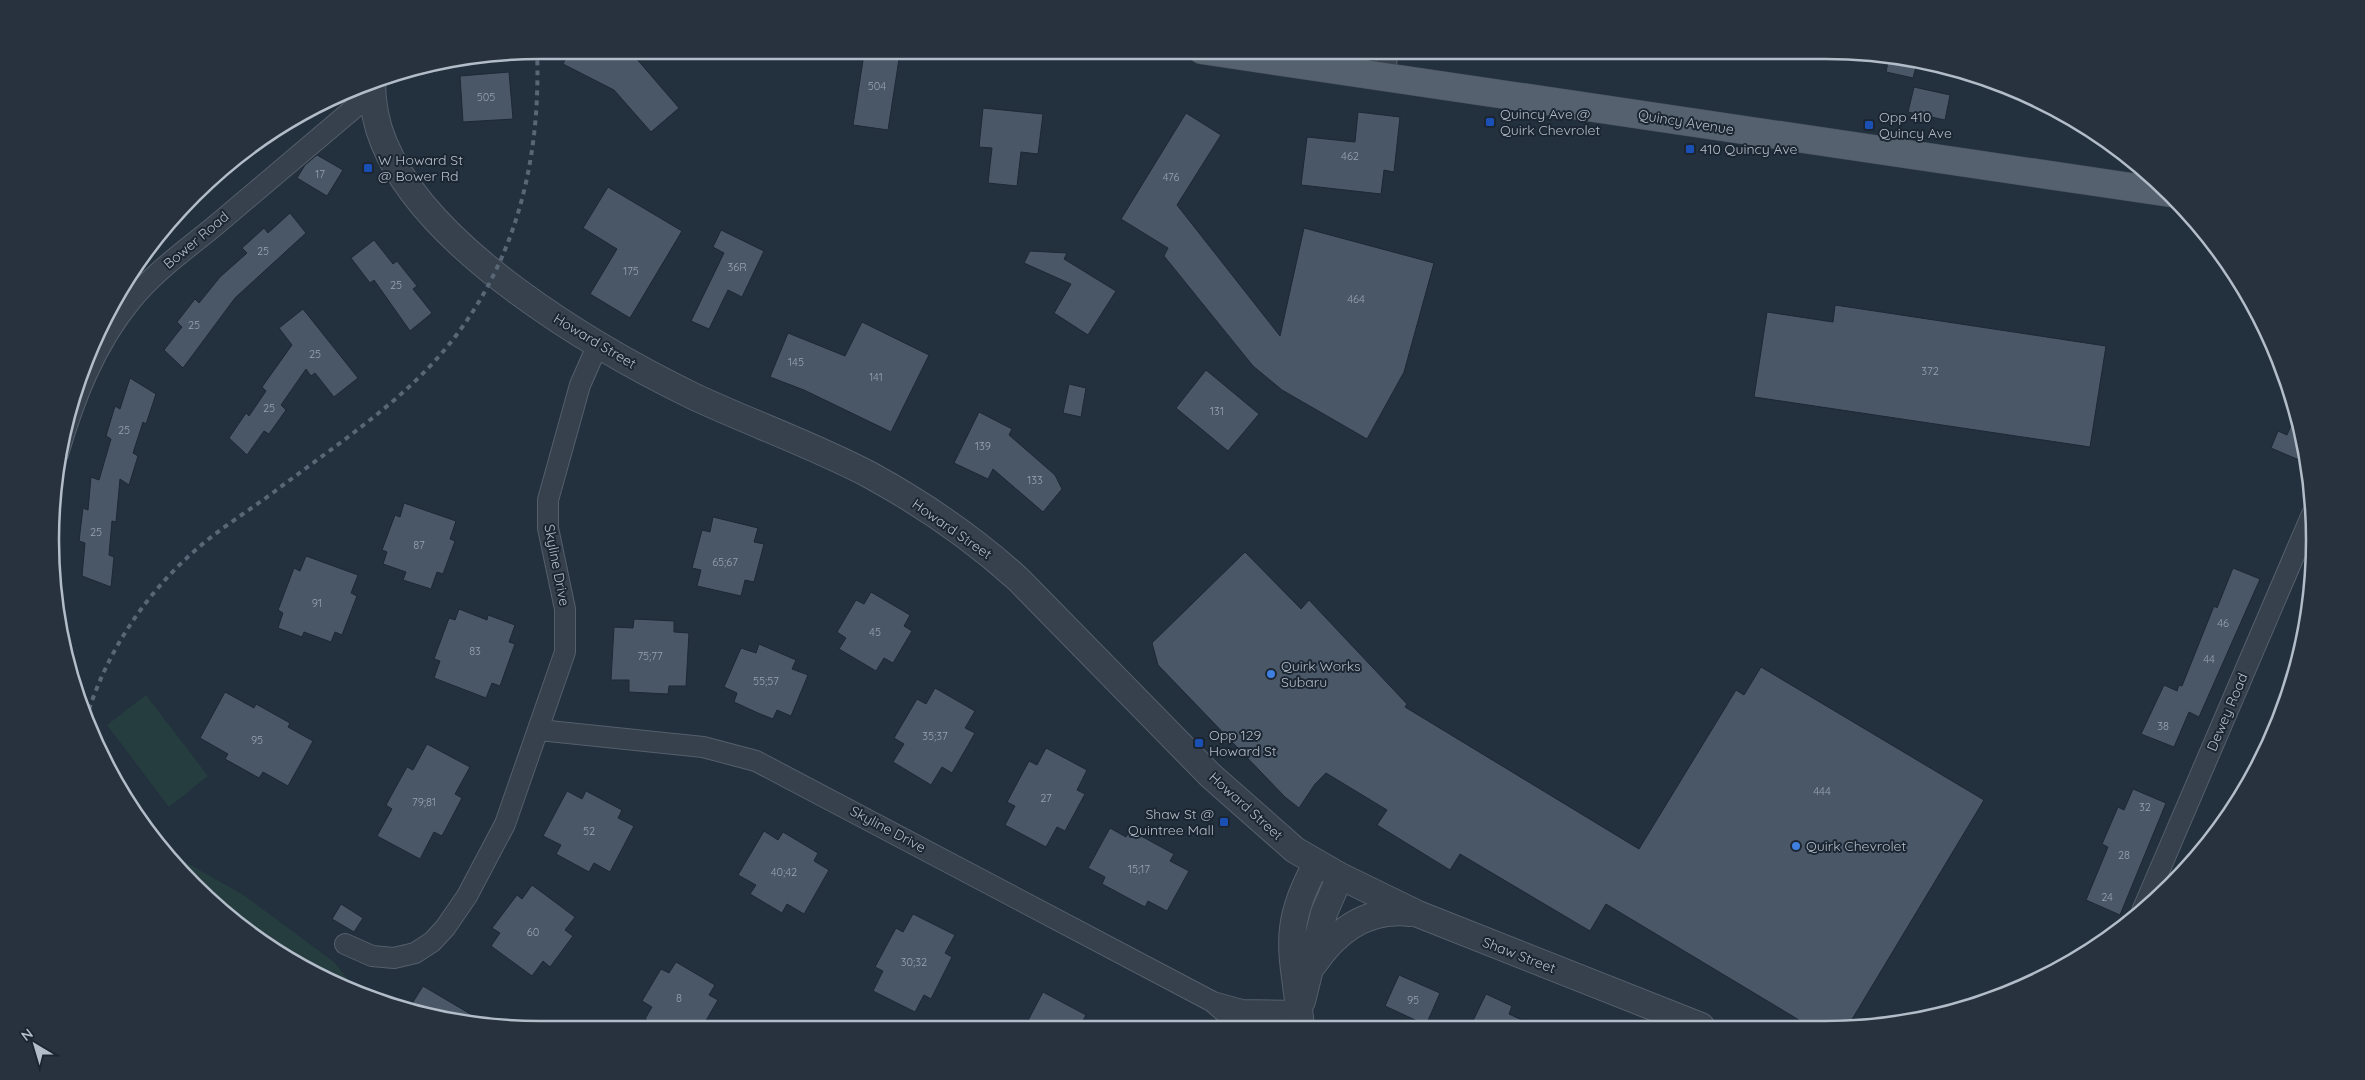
<svg xmlns="http://www.w3.org/2000/svg" width="2365" height="1080" font-family="Quicksand,sans-serif">
	<style>
		.green { fill: #253d3f }
		.water { fill: #384e68 }
		.building { fill: #495767; stroke: #1e2835 }
		.lines { fill: none; stroke-linecap: round; stroke-linejoin: round }
		.minor-casing { stroke: #555f6c; stroke-width: 22 }
		.tertiary-casing { stroke: #555f6c; stroke-width: 28 }
		.primary-casing { stroke: #434d5a; stroke-width: 29 }
		.minor { stroke: #37414e; stroke-width: 20 }
		.tertiary { stroke: #37414e; stroke-width: 26 }
		.primary { stroke: #55616e; stroke-width: 28 }
		.rail { stroke: #596675; stroke-width: 4; stroke-dasharray: 5 5; stroke-linecap: butt }
		.transit-dot { fill: #1a4fb4; stroke: #1c2633; stroke-width: 2 }
		.shop-dot { fill: #3f7fe0; stroke: #1c2633; stroke-width: 2 }
		.labels { text-anchor: middle; dominant-baseline: central; stroke-width: 4; stroke-linejoin: round; paint-order: stroke }
		.number-label { font-size: 11px; fill: #98a3b0 }
		.poi-label { font-size: 14px; fill: #b3bcc9; stroke: #1c2633; text-anchor: start }
		.street-label { font-size: 14px; fill: #b3bcc9; stroke: #1c2633 }
		.rim { fill: none; stroke: #b3bcc9; stroke-width: 2.5 }
	</style>
	<rect width="100%" height="100%" fill="#23303e"/>
	<path class="green" d="M146,695L208,776L169,807L107,725Z
		M162,849L242,894L334,962L361,995C298,976 200,903 162,849Z"/>
	<path class="water" d="M189,880L222,900L260,940L217,909Z"/>
	<path class="building" d="M570,50H629L679,108L651,132L614,90L563,64Z
		M864,54L899,59L888,130L853,125Z
		M1889,56L1918,59L1913,78L1886,72Z
		M509,72L513,119L463,122L460,76Z
		M1914,87L1950,95L1945,120L1908,112Z
		M983,108L1043,114L1038,154L1021,152L1017,186L988,183L992,148L979,147Z
		M1358,112L1400,117L1394,172L1384,170L1381,194L1301,185L1307,137L1355,142Z
		M1186,113L1221,135L1177,205L1280,336L1304,228L1434,263L1404,372L1367,439L1282,390L1253,366L1164,256L1168,248L1121,219Z
		M317,155L343,170L327,196L297,178L305,165Z
		M608,187L682,231L630,318L590,294L617,249L583,228Z
		M290,213L306,233L235,298L183,368L164,350L182,327L177,322L195,299L199,303L220,277L247,253L242,248L264,228L268,233Z
		M721,230L764,251L742,297L728,290L709,329L691,321L724,253L713,247Z
		M374,240L393,264L397,261L417,286L413,289L432,313L410,331L374,280L370,283L351,258Z
		M1030,251L1067,253L1064,259L1116,291L1088,335L1054,313L1071,284L1024,263Z
		M1835,305L2106,346L2090,447L1754,397L1767,312L1833,322Z
		M303,309L358,378L334,397L315,373L311,376L306,369L281,405L286,410L269,434L264,431L247,455L229,438L246,413L249,416L266,391L262,387L292,345L279,328Z
		M862,322L929,355L891,432L804,390L770,377L788,333L845,356Z
		M1206,370L1259,414L1228,451L1176,408Z
		M130,378L156,394L146,424L143,422L133,453L138,456L129,485L120,479L116,522L112,521L109,555L114,557L111,587L82,576L85,543L79,541L83,508L88,510L91,477L99,480L111,439L106,436L115,406L120,409Z
		M1069,384L1086,388L1081,417L1063,413Z
		M979,412L1012,429L1009,435L1055,475L1062,489L1043,512L993,469L988,479L954,463Z
		M2296,414L2306,444L2307,458L2300,455L2299,460L2271,448L2278,431L2287,435Z
		M404,503L456,521L450,539L455,541L443,574L437,572L431,589L403,580L406,572L383,564L387,552L382,550L395,515L400,517Z
		M713,517L758,528L754,542L764,544L754,582L745,580L741,596L697,586L701,570L692,568L702,530L710,532Z
		M1245,552L1301,609L1309,600L1407,704L1405,707L1639,849L1736,690L1744,695L1761,667L1984,800L1848,1026H1809L1606,904L1590,931L1460,854L1450,870L1377,825L1387,810L1326,773L1315,784L1299,808L1285,797L1158,665L1152,643Z
		M306,556L358,575L351,593L357,596L342,635L335,632L331,642L304,632L302,637L278,628L283,613L278,610L294,568L300,571Z
		M2233,568L2260,579L2199,717L2189,712L2174,747L2141,734L2164,685L2177,691L2179,685L2182,686L2214,606L2217,608Z
		M871,592L910,615L904,626L912,631L893,663L884,658L876,671L839,649L846,638L837,632L856,600L864,604Z
		M459,609L487,620L488,615L515,625L509,642L515,644L500,686L492,683L486,698L434,678L440,661L434,659L449,618L455,620Z
		M634,619L674,621V632L689,633L686,686H669L668,694L629,692V680H611L614,627L633,628Z
		M759,644L796,660L792,669L808,675L791,716L777,710L773,719L758,713L734,702L737,693L724,687L741,648L756,653Z
		M935,688L975,711L965,728L975,733L952,773L942,767L931,785L893,762L904,744L894,738L917,699L926,704Z
		M225,692L254,708L256,704L290,723L288,727L313,741L288,786L263,772L259,778L225,759L228,754L200,738Z
		M427,744L470,767L455,794L462,798L442,836L434,832L420,859L377,836L392,809L386,805L407,767L413,770Z
		M1046,748L1087,770L1077,790L1085,794L1065,831L1057,827L1046,847L1005,825L1015,806L1007,802L1029,761L1037,765Z
		M2133,789L2166,803L2120,915L2086,900L2108,847L2102,844L2118,807L2124,810Z
		M567,791L582,799L586,791L622,810L618,818L634,826L610,872L594,863L589,872L556,854L561,845L543,836Z
		M1110,828L1126,837L1130,830L1174,854L1170,861L1189,871L1167,911L1148,901L1145,907L1102,884L1105,877L1088,868Z
		M764,831L778,840L783,832L818,853L814,861L829,870L804,914L787,904L782,913L750,894L756,885L738,875Z
		M532,885L575,917L565,930L573,936L550,967L543,961L532,976L491,946L500,933L492,928L517,895L522,899Z
		M341,904L363,918L354,932L332,919Z
		M913,914L955,935L945,953L952,957L931,999L924,995L915,1012L873,991L883,971L875,967L896,928L903,932Z
		M676,962L715,985L709,995L718,1000L701,1029L663,1030L645,1019L652,1007L642,1001L661,969L669,973Z
		M1399,975L1440,993L1426,1025L1385,1006Z
		M423,986L489,1025L444,1021L408,1010Z
		M1043,992L1086,1015L1079,1028H1024Z
		M1486,994L1512,1006L1509,1014L1537,1027H1470Z"/>
	<g class="lines">
		<defs>
			<path id="minor" d="M1384,78L1388,50
				M58,454C74,399 95,345 131,301C155,271 187,249 216,225C268,181 320,137 372,93
				M539,730L703,747L756,761L1213,1002L1242,1010L1300,1011
				M2142,911L2312,514
				M345,944L372,956L394,958L415,953L432,942L445,928L467,896L505,824L565,652V609L548,528V500L580,385L598,344
				M1216,1005L1243,1028"/>
			<path id="tertiary" d="M372,81C372,102 376,124 384,143C428,250 594,348 695,397C753,424 813,445 870,475C923,504 974,539 1019,580L1210,775L1295,850L1340,876L1418,914L1701,1026
				M1314,964C1337,930 1368,908 1410,913
				M1302,1001L1324,913L1340,876
				M1301,1028C1295,956 1278,932 1317,863"/>
			<path id="primary" d="M1202,50L2171,193"/>
		</defs>
		<use href="#minor" class="minor-casing"/>
		<use href="#tertiary" class="tertiary-casing"/>
		<use href="#primary" class="primary-casing"/>
		<use href="#minor" class="minor"/>
		<use href="#tertiary" class="tertiary"/>
		<use href="#primary" class="primary"/>
		<path class="rail" d="M86,719C107,649 149,588 205,542C227,524 251,509 274,492C320,457 369,424 411,385C507,296 542,177 537,50"/>
	</g>
	<g class="transit-dot">
		<rect x="1485" y="117" width="10" height="10" rx="2.5"/>
		<rect x="1864" y="120" width="10" height="10" rx="2.5"/>
		<rect x="1685" y="144" width="10" height="10" rx="2.5"/>
		<rect x="363" y="163" width="10" height="10" rx="2.5"/>
		<rect x="1194" y="738" width="10" height="10" rx="2.5"/>
		<rect x="1219" y="817" width="10" height="10" rx="2.5"/>
	</g>
	<g class="shop-dot">
		<circle cx="1271" cy="674" r="5"/>
		<circle cx="1796" cy="846" r="5"/>
	</g>
	<g class="labels">
		<g class="number-label">
			<text x="877" y="86">504</text>
			<text x="486" y="97">505</text>
			<text x="1350" y="156">462</text>
			<text x="320" y="174">17</text>
			<text x="1171" y="177">476</text>
			<text x="263" y="251">25</text>
			<text x="737" y="267">36R</text>
			<text x="631" y="271">175</text>
			<text x="396" y="285">25</text>
			<text x="1356" y="299">464</text>
			<text x="194" y="325">25</text>
			<text x="315" y="354">25</text>
			<text x="796" y="362">145</text>
			<text x="1930" y="371">372</text>
			<text x="876" y="377">141</text>
			<text x="269" y="408">25</text>
			<text x="1217" y="411">131</text>
			<text x="124" y="430">25</text>
			<text x="983" y="446">139</text>
			<text x="1035" y="480">133</text>
			<text x="96" y="532">25</text>
			<text x="419" y="545">87</text>
			<text x="725" y="562">65;67</text>
			<text x="317" y="603">91</text>
			<text x="2223" y="623">46</text>
			<text x="875" y="632">45</text>
			<text x="475" y="651">83</text>
			<text x="650" y="656">75;77</text>
			<text x="2209" y="659">44</text>
			<text x="766" y="681">55;57</text>
			<text x="2163" y="726">38</text>
			<text x="935" y="736">35;37</text>
			<text x="257" y="740">95</text>
			<text x="1822" y="791">444</text>
			<text x="1046" y="798">27</text>
			<text x="424" y="802">79;81</text>
			<text x="2145" y="807">32</text>
			<text x="589" y="831">52</text>
			<text x="2124" y="855">28</text>
			<text x="1139" y="869">15;17</text>
			<text x="784" y="872">40;42</text>
			<text x="2107" y="897">24</text>
			<text x="533" y="932">60</text>
			<text x="914" y="962">30;32</text>
			<text x="679" y="998">8</text>
			<text x="1413" y="1000">95</text>
		</g>
		<g class="poi-label">
			<text x="1500" y="114">Quincy Ave @<tspan x="1500" dy="16">Quirk Chevrolet</tspan></text>
			<text x="1879" y="117">Opp 410<tspan x="1879" dy="16">Quincy Ave</tspan></text>
			<text x="1700" y="149">410 Quincy Ave</text>
			<text x="378" y="160">W Howard St<tspan x="378" dy="16">@ Bower Rd</tspan></text>
			<text x="1281" y="666">Quirk Works<tspan x="1281" dy="16">Subaru</tspan></text>
			<text x="1209" y="735">Opp 129<tspan x="1209" dy="16">Howard St</tspan></text>
			<text x="1214" y="814" text-anchor="end">Shaw St @<tspan x="1214" dy="16">Quintree Mall</tspan></text>
			<text x="1806" y="846">Quirk Chevrolet</text>
		</g>
		<g class="street-label">
			<text transform="translate(1686 122) rotate(9)">Quincy Avenue</text>
			<text transform="translate(196 240) rotate(-40)">Bower Road</text>
			<text transform="translate(595 341) rotate(31)">Howard Street</text>
			<text transform="translate(952 529) rotate(35)">Howard Street</text>
			<text transform="translate(557 565) rotate(79)">Skyline Drive</text>
			<text transform="translate(2227 712) rotate(-67)">Dewey Road</text>
			<text transform="translate(1246 806) rotate(42)">Howard Street</text>
			<text transform="translate(888 829) rotate(28)">Skyline Drive</text>
			<text transform="translate(1519 955) rotate(21)">Shaw Street</text>
		</g>
	</g>
	<path d="M0 0H2365V1080H0ZM540 59H1825A481 481 0 0 1 2306 540V540A481 481 0 0 1 1825 1021H540A481 481 0 0 1 59 540V540A481 481 0 0 1 540 59Z" fill="#28323f" fill-rule="evenodd"/>
	<path class="rim" d="M540 59H1825A481 481 0 0 1 2306 540V540A481 481 0 0 1 1825 1021H540A481 481 0 0 1 59 540V540A481 481 0 0 1 540 59Z"/>
	<g transform="translate(35 1045) rotate(322)" stroke="#1c2633" stroke-width="4" paint-order="stroke">
	<path d="M0-4L9 19L0 12L-9 19Z" fill="#b3bcc9"/>
	<text y="-8" font-size="14" font-weight="bold" text-anchor="middle" fill="#b3bcc9">N</text>
	</g>
</svg>
